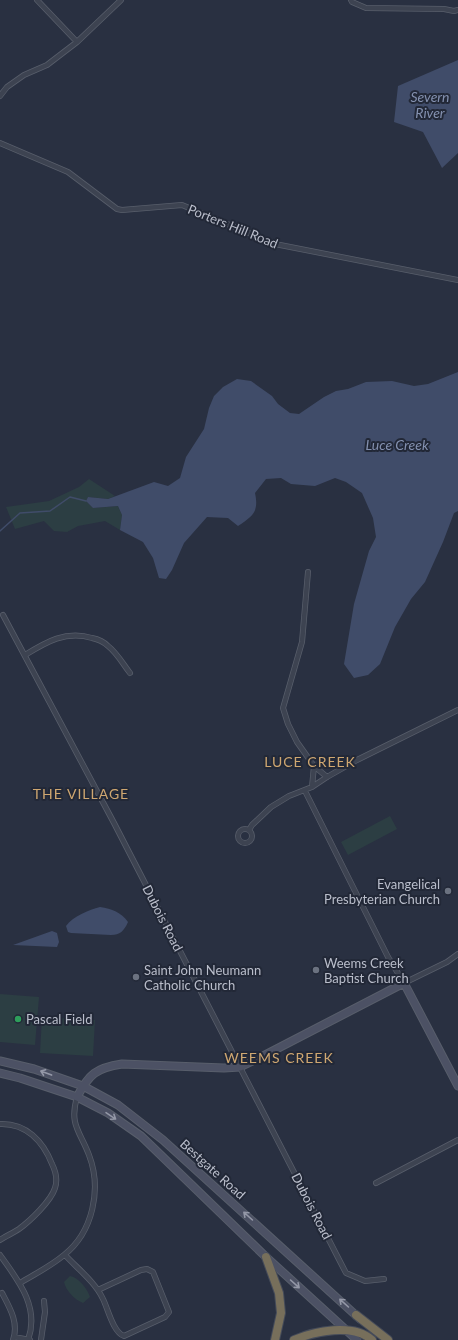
<svg xmlns="http://www.w3.org/2000/svg" width="458" height="1340" font-family="Lato,sans-serif">
	<style>
		.green { fill: #2c3e43 }
		.water { fill: #404c69 }
		.lines { fill: none; stroke-linecap: round; stroke-linejoin: round }
		.stream { stroke: #404c69; stroke-width: 1.5 }
		.minor-casing { stroke: #585e6b; stroke-width: 6 }
		.secondary-casing { stroke: #585e6b; stroke-width: 9 }
		.motorway-casing { stroke: #454b59; stroke-width: 10 }
		.minor { stroke: #3d4351; stroke-width: 4.5 }
		.secondary { stroke: #4c5164; stroke-width: 7 }
		.motorway { stroke: #776f5b; stroke-width: 8 }
		.oneway { stroke: #9498a7 }
		.worship-dot { fill: #6b7280; stroke: #222837; stroke-width: 1.5 }
		.leisure-dot { fill: #2e9e5b; stroke: #222837; stroke-width: 1.5 }
		.labels { text-anchor: middle; dominant-baseline: central; stroke-width: 4; stroke-linejoin: round; paint-order: stroke }
		.street-label { font-size: 13px; fill: #babecb; stroke: #222837 }
		.poi-label { font-size: 13px; fill: #babecb; stroke: #222837; text-anchor: start }
		.water-label { font-size: 14px; font-style: italic; fill: #8491b0; stroke: #222837 }
		.neighbourhood-label { font-size: 14px; letter-spacing: 1px; fill: #cfa771; stroke: #222837 }
	</style>
	<rect width="100%" height="100%" fill="#293041"/>
	<path class="green" d="M89,479L115,496L108,499L88,497L86,501L93,508L118,506L122,515L120,530L105,521L78,526L67,532L54,531L44,521L15,529L6,507L49,501L79,487Z
		M390,816L397,829L348,855L341,842Z
		M0,994L39,997L35,1045L0,1042Z
		M42,1017L95,1020L93,1056L40,1053Z
		M70,1276C79,1278 87,1288 90,1297L83,1303C75,1300 66,1291 64,1282Z"/>
	<path class="water" d="M458,60V153L442,168L423,132L394,122L398,86Z
		M458,372V511L454,513L443,542L425,582L411,599L395,627L380,664L368,675L354,678L344,664L354,604L369,551L376,537L373,518L362,493L346,482L335,478L315,486L291,484L281,478L266,479L255,493C259,512 253,516 238,526L228,518L207,517L184,543L172,570L166,579L159,578L153,558L143,542L120,530L122,515L118,506L93,508L86,501L88,497L108,499L154,482L168,486L180,478L186,457L204,429L209,408L214,396L223,387L237,379L251,381L272,396L278,404L290,413L299,414L324,397L336,391L348,389L366,382L392,381L414,386L428,384Z
		M100,907C112,909 121,912 128,922C124,931 120,935 111,935L71,933L68,932L66,926C73,916 89,910 100,907Z
		M52,931L57,933L59,942L57,947L13,945Z"/>
	<g class="lines">
		<path class="stream" d="M0,531L20,513L50,511L70,497L86,501"/>
		<defs>
			<path id="minor" d="M37,0L77,42
				M351,0L352,2L366,8L444,9L454,11L458,10
				M0,96L7,87L24,75L47,65L77,42L121,0
				M0,143L68,172L117,209L122,210L182,205L275,244L458,280
				M308,572L302,642L283,708L288,724L297,742L314,766L312,787
				M3,615L114,823L346,1273L365,1281L384,1279
				M25,655C46,642 66,630 92,638C97,639 104,642 108,646C117,653 123,664 130,673
				M314,766L327,777
				M305,791L388,957L404,983L447,962L458,954
				M238 836a7 7 0 1 1 14 0a7 7 0 1 1-14 0Z
				M249,830L252,825L271,807L289,796L312,787L327,777L357,760L458,710
				M0,1124C26,1123 43,1141 52,1164C56,1172 58,1179 55,1188C51,1201 30,1221 19,1229C13,1233 6,1236 0,1240
				M376,1183L458,1140
				M0,1255C18,1280 40,1307 28,1340
				M65,1255C78,1269 95,1282 103,1299C108,1309 113,1332 124,1336L165,1317L169,1312L153,1272L147,1269L141,1270L98,1290
				M20,1283C35,1274 51,1266 64,1255C93,1232 102,1189 89,1155C80,1131 69,1125 77,1097
				M2,1293C10,1308 19,1323 13,1340
				M14,1337L30,1340
				M41,1340L45,1312L44,1301"/>
			<path id="secondary" d="M0,1061L34,1069L83,1086L118,1105L163,1140L360,1319
				M0,1073L20,1078L77,1097L108,1113L141,1136L266,1257L357,1340
				M77,1097C89,1074 96,1068 122,1064L224,1068L240,1067L261,1057L404,983L458,1086"/>
			<path id="motorway" d="M266,1257L279,1293L281,1313L275,1340
				M356,1315L388,1340
				M294,1340C315,1331 353,1323 372,1340"/>
		</defs>
		<use href="#minor" class="minor-casing"/>
		<use href="#secondary" class="secondary-casing"/>
		<use href="#motorway" class="motorway-casing"/>
		<use href="#minor" class="minor"/>
		<use href="#secondary" class="secondary"/>
		<use href="#motorway" class="motorway"/>
	</g>
	<defs><path id="oneway-shaft" d="M-6 0H5M1.5-3L5.5 0L1.5 3" fill="none" stroke-width="1.6" stroke-linecap="round" stroke-linejoin="round"/></defs>
	<g class="oneway">
		<use href="#oneway-shaft" transform="translate(46 1073) rotate(-160)"/>
		<use href="#oneway-shaft" transform="translate(111 1116) rotate(34)"/>
		<use href="#oneway-shaft" transform="translate(248 1216) rotate(-138)"/>
		<use href="#oneway-shaft" transform="translate(295 1284) rotate(42)"/>
		<use href="#oneway-shaft" transform="translate(344 1303) rotate(-138)"/>
	</g>
	<g class="worship-dot">
		<circle cx="448" cy="891" r="4"/>
		<circle cx="316" cy="970" r="4"/>
		<circle cx="136" cy="977" r="4"/>
	</g>
	<circle class="leisure-dot" cx="18" cy="1019" r="4"/>
	<g class="labels">
		<g class="street-label">
			<text transform="translate(233 226) rotate(22)">Porters Hill Road</text>
			<text transform="translate(163 918) rotate(63)">Dubois Road</text>
			<text transform="translate(213 1169) rotate(42)">Bestgate Road</text>
			<text transform="translate(312 1206) rotate(63)">Dubois Road</text>
		</g>
		<g class="poi-label">
			<text x="440" y="884" text-anchor="end">Evangelical<tspan x="440" dy="15">Presbyterian Church</tspan></text>
			<text x="324" y="963">Weems Creek<tspan x="324" dy="15">Baptist Church</tspan></text>
			<text x="144" y="970">Saint John Neumann<tspan x="144" dy="15">Catholic Church</tspan></text>
			<text x="26" y="1019">Pascal Field</text>
		</g>
		<g class="water-label">
			<text x="430" y="96">Severn<tspan x="430" dy="16">River</tspan></text>
			<text x="397" y="444">Luce Creek</text>
		</g>
		<g class="neighbourhood-label">
			<text x="310" y="761">LUCE CREEK</text>
			<text x="81" y="793">THE VILLAGE</text>
			<text x="279" y="1057">WEEMS CREEK</text>
		</g>
	</g>
</svg>
